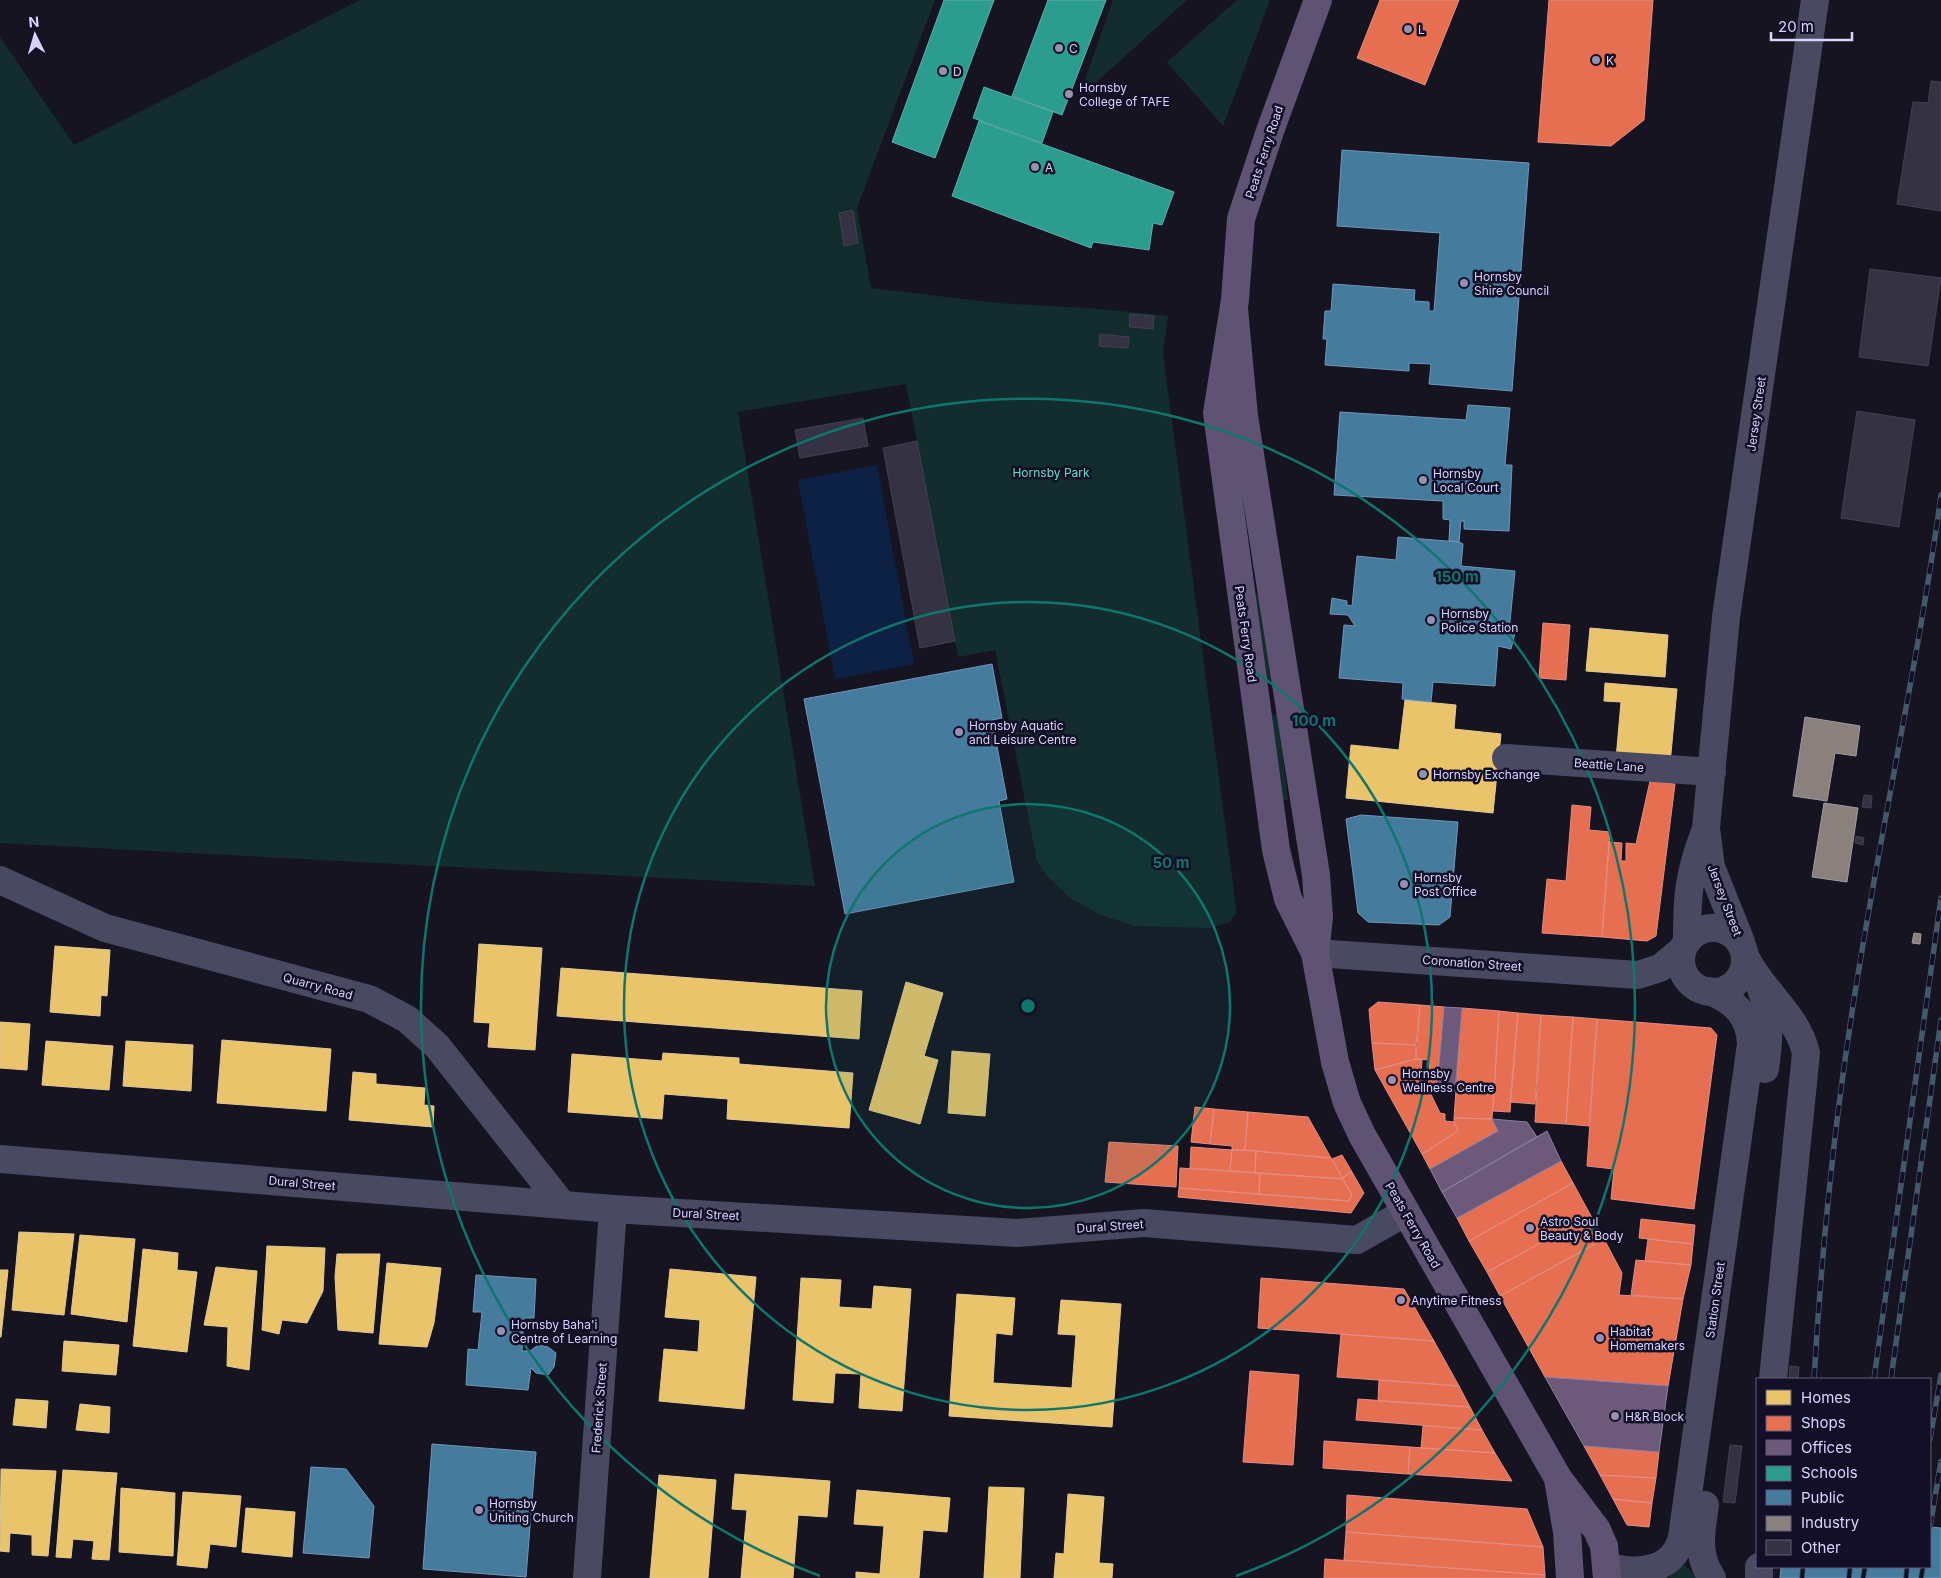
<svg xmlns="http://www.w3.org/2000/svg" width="1941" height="1578" font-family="Inter,sans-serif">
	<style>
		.green { fill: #132c2d }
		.water { fill: #0d2144 }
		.homes { fill: #e9c46a; stroke: #e4c997 }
		.shops { fill: #e76f51; stroke: #e38d85 }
		.offices { fill: #6d597a; stroke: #8d7ea2 }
		.schools { fill: #2a9d8f; stroke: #5eaeb1 }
		.public { fill: #457b9d; stroke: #7196ba }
		.industry { fill: #8a817c; stroke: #a29aa3 }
		.building { fill: #343243; stroke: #433f54 }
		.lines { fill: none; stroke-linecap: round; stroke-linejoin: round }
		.minor { stroke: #4a4962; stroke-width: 28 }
		.major { stroke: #5e5373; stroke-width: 28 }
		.rail-casing { stroke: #43596b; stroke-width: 5.5 }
		.rail { stroke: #130f26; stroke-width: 4; stroke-dasharray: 11; stroke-linecap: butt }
		.ring { fill: none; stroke: #0f766e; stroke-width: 2.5 }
		.poi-dot { fill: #9591b1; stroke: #130f26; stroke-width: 2 }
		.labels { text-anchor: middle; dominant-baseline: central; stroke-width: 5; stroke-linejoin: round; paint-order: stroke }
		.poi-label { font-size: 12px; fill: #d9d4ff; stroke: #130f26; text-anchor: start }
		.street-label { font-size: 12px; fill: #d9d4ff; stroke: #130f26 }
		.park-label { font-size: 12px; fill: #5fe0c0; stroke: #130f26 }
		.centre { fill: #0f766e; stroke: #130f26; stroke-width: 2.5 }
		.ring-label { font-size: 15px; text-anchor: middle; font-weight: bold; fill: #0f766e; stroke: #130f26; stroke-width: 5; stroke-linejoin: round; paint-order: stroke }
	</style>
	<rect width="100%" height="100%" fill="#161421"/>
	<path class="green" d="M360,0H935L857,208L871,288L997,303L1101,309L1168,316L1163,353L1236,907V913L1230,922L1210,928L1135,926L1101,915L1070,898L1046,875L1037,861L995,650L958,657L906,384L738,412L815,886L0,843V37L74,145Z
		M1113,0H1187L1078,99Z
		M1237,0H1270L1223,126L1167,62Z
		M1261,593L1272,678L1269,683H1264L1249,595Z
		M1278,714L1288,800L1275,801L1264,716Z
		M1684,1564L1697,1578H1668L1681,1565Z"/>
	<path class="water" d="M877,465L914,664L835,679L798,480Z"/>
	<path class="homes" d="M1590,628L1668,635L1665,677L1586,671Z
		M1605,683L1677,689L1670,764L1616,759L1621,702L1604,701Z
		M1405,700L1456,705L1454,729L1501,734L1493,813L1346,798L1351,745L1399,750Z
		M479,944L542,948L535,1050L488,1047L490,1023L474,1022Z
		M55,946L110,950L107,996L101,995L100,1016L50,1012Z
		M561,968L862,991L859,1039L557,1016Z
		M906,982L943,993L924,1056L938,1060L920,1124L869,1110Z
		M0,1022L30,1024L27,1070L0,1068Z
		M222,1040L331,1049L326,1111L217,1103Z
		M46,1041L113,1046L109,1090L42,1085Z
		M126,1041L193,1045L191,1091L123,1086Z
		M952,1051L990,1054L985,1116L948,1113Z
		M663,1053L739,1058V1064L853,1073L849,1128L727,1119L728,1099L664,1094L662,1119L568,1112L572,1054L662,1061Z
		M353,1072L376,1074V1084L425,1088L424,1105L434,1106L433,1127L349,1120Z
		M19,1232L74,1234L64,1315L12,1310Z
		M80,1235L135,1239L127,1322L71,1314Z
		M267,1246L325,1248L323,1291L307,1323L282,1320L279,1334L262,1330Z
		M143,1249L178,1253L177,1270L197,1272L187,1352L133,1346Z
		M337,1254H380L373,1333L338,1330L335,1277Z
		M387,1263L441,1268L434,1323L427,1347L379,1344Z
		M216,1267L257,1271L249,1370L227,1366L228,1327L204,1325Z
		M670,1269L756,1277L744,1409L659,1401L664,1349L698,1352L700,1320L665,1317Z
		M0,1270H8L1,1337H0Z
		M801,1278L841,1280L839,1307L872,1309L874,1286L911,1289L902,1411L859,1408L861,1374L835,1373L833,1403L793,1400Z
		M957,1294L1015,1298L1012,1335L996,1333L993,1383L1072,1388L1076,1335L1058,1334L1061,1300L1121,1304L1112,1427L949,1416Z
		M64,1341L119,1345L116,1375L62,1371Z
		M16,1399L48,1401L46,1428L13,1425Z
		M80,1404L110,1407L109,1433L76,1430Z
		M1,1469L56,1471L48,1556L32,1555V1535L10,1533L9,1552L0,1551Z
		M63,1470L117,1473L109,1560L92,1559L94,1541L73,1539L71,1558L56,1557Z
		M735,1474L830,1481L827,1517L798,1515L793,1578H741L747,1510L732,1509Z
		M659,1475L716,1480L708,1578H650Z
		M989,1487L1024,1488L1020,1578H984Z
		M121,1488L175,1493L173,1556L119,1552Z
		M857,1490L950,1498L947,1532L923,1530L919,1578H856V1572L880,1574L884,1526L854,1524Z
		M183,1492L241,1496L236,1547L210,1544L207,1568L177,1565Z
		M1068,1494L1104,1497L1099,1563L1113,1564L1112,1578H1054L1056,1553L1064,1554Z
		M246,1508L295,1512L292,1557L242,1552Z"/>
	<path class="shops" d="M1380,0H1459L1425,85L1357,58Z
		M1549,0H1653L1644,120L1611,146L1538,142Z
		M1543,623L1570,625L1566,680L1539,678Z
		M1650,781L1675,784L1656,936L1647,941L1602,937L1609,842L1622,843L1621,861H1626V843L1636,844Z
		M1572,805L1591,807L1589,830L1610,832L1602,937L1542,933L1547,879L1566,881Z
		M1378,1002L1420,1005L1416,1045L1372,1043L1369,1009Z
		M1420,1005L1444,1007L1436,1092L1428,1091L1430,1060L1416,1059Z
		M1462,1008L1499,1011L1492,1119L1454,1118Z
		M1499,1011L1518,1013L1510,1112L1493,1111Z
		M1518,1013L1541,1015L1535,1104L1510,1102Z
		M1541,1015L1573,1017L1566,1124L1535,1122Z
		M1573,1017L1597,1019L1589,1126L1566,1124Z
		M1597,1019L1711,1028L1717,1035L1694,1209L1611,1199L1614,1169L1587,1166Z
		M1372,1043L1416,1045V1059L1375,1070Z
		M1416,1059L1422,1060L1421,1074L1440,1113L1445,1114V1121L1454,1122L1458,1131L1422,1154L1375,1070Z
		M1195,1107L1214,1109L1210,1144L1191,1142Z
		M1214,1109L1248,1112L1245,1150H1232V1146L1210,1144Z
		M1248,1112L1308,1117L1331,1158L1245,1150Z
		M1454,1118L1492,1119L1498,1131L1430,1169L1422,1154L1458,1131L1454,1122Z
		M1109,1142L1178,1146L1176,1187L1105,1182Z
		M1191,1147L1232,1150L1230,1171L1190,1168Z
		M1232,1150L1256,1151L1255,1173L1230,1171Z
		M1256,1151L1331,1158L1343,1179L1255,1173Z
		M1342,1155L1352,1172L1342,1178L1332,1159Z
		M1561,1161L1573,1183L1469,1241L1457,1218Z
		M1180,1168L1260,1173L1259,1194L1179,1188Z
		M1352,1172L1364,1193L1351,1213L1178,1197L1179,1188L1349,1201L1352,1195L1342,1178Z
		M1260,1173L1343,1179L1352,1195L1349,1201L1259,1194Z
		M1573,1183L1591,1216L1487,1272L1469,1241Z
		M1591,1216L1604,1239L1500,1296L1487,1272Z
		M1641,1219L1695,1225L1693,1244L1639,1238Z
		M1604,1239L1622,1273L1619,1295L1683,1299L1668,1386L1545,1377L1500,1296Z
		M1648,1239L1693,1244L1691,1265L1645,1261Z
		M1636,1260L1691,1265L1683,1299L1631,1295Z
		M1261,1278L1404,1289L1434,1341L1258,1328Z
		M1341,1334L1434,1341L1459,1386L1337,1377Z
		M1250,1371L1299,1375L1293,1465L1243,1462Z
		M1379,1380L1459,1386L1470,1407L1378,1401Z
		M1358,1399L1470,1407L1482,1430L1356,1420Z
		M1423,1426L1482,1430L1495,1453L1421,1448Z
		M1324,1441L1410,1447L1408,1474L1323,1468Z
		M1584,1446L1659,1452L1656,1478L1600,1475Z
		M1410,1447L1495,1453L1512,1481L1408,1474Z
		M1600,1475L1656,1478L1652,1503L1613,1499Z
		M1347,1495L1527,1509L1543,1547L1346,1532Z
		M1613,1499L1652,1503L1649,1527L1627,1525Z
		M1346,1532L1543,1547L1545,1575L1344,1560Z
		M1325,1559L1545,1575V1578H1324Z"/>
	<path class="offices" d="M1444,1007L1462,1008L1455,1091L1437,1089Z
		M1492,1119L1527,1122L1537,1137L1442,1192L1430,1169L1498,1131Z
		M1547,1131L1561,1161L1457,1218L1442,1192Z
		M1545,1377L1668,1386L1659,1452L1584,1446Z"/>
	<path class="schools" d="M944,0H994L935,158L892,142Z
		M1048,0H1106L1062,115L1012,96Z
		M984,87L1053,112L1042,143L973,118Z
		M979,121L1174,192L1162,225L1153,223L1149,250L1093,242L1091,248L952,196Z"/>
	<path class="public" d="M1342,150L1529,163L1512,391L1429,384L1431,364L1409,363V371L1325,365L1327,339H1323L1325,311H1331L1333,284L1415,290L1414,301L1429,302V311H1434L1440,233L1337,226Z
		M1468,405L1510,408L1505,465H1512L1509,531L1464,529V521H1461L1459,542L1449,541L1450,520L1443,519V501L1334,495L1340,412L1466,420Z
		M1398,537L1459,542L1463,544L1461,566L1515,571L1509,631L1515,633L1511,649L1498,646L1495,686L1433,682L1431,702L1402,699L1403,683L1339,678L1344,625L1355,626L1348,615L1330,614L1332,598L1347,601V605L1352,606L1357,556L1396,560Z
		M992,664L1002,718L992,720L1007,799L999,801L1014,882L845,914L804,699Z
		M1361,815L1458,822L1450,917L1439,925L1368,922L1358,913L1346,819Z
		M476,1275L536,1279L534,1318H524L522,1351H530L538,1345L548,1347L556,1353L554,1367L548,1375L536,1373L531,1368L528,1390L466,1385L468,1349L478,1350L482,1312H473Z
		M432,1444L536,1452L526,1577L423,1569Z
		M311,1467L346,1469L374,1506L369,1558L303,1553Z
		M1930,1527L1941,1528V1578H1780L1781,1567H1930Z"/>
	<path class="industry" d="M1805,717L1860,726L1856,756L1835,753L1827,801L1793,796Z
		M1824,803L1858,808L1847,882L1812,877Z
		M1914,933L1921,934L1920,944L1912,943Z"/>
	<path class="building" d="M1931,81L1941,82V211L1897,204L1913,102L1928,103Z
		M853,210L858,243L844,246L839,213Z
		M1870,269L1941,278L1928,366L1859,357Z
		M1130,314L1154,316L1153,329L1129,327Z
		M1100,334L1129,337L1128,348L1099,346Z
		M1857,411L1915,420L1899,527L1841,518Z
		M863,418L868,446L800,458L795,430Z
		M917,441L955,641L920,648L883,448Z
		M1864,795L1872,796L1871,808L1862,807Z
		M1856,836L1864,838L1863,845L1855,843Z
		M1790,1366L1799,1367L1798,1379H1789Z
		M1730,1445L1742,1446L1735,1503L1723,1502Z"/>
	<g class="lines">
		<path class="minor" d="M1506,758L1712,772
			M0,880L105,928L369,999L407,1019L437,1046L561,1203
			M1681 960a32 32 0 1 1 64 0a32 32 0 1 1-64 0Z
			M1687,942C1687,897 1688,877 1704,834
			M1741,942L1711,867L1706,828L1726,617L1815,0
			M1315,953L1638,975L1660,968L1682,950
			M1745,956C1761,991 1797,1014 1806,1053L1773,1379
			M1757,978C1771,1011 1770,1034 1765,1069
			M0,1159L613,1209L1017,1233L1144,1223L1357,1240L1406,1212
			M1705,1505C1701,1532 1696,1555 1712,1578
			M1607,1566C1636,1575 1674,1572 1682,1537L1751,1044C1750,1016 1734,1000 1709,991
			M587,1578L613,1209
			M1759,1578V1567"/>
		<path class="major" d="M1234,309L1244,416L1316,875L1319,917L1315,953L1335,1062L1347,1103L1362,1135L1558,1478L1597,1530L1604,1546L1607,1578
			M1315,953L1288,899L1276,850L1217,413L1235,300L1241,219L1270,131L1318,0
			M1558,1479L1567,1532L1570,1578"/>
		<defs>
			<path id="rail" d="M1814,1379C1821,1261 1832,1144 1850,1026C1876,848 1917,673 1941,495
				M1874,1379L1941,898
				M1891,1379L1941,1020
				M1930,1439L1941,1375
				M1930,1527L1941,1461
				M1802,1578L1803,1567
				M1849,1578L1850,1567
				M1863,1578L1865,1567
				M1906,1578L1907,1567
				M1921,1578L1923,1567"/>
		</defs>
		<use href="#rail" class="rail-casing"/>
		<use href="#rail" class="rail"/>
	</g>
	<circle cx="1028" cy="1006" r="202" fill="#0f766e" fill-opacity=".12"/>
	<g class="ring">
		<circle cx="1028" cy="1006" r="202"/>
		<circle cx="1028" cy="1006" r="404"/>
		<path d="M820 1576A607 607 0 1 1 1236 1576"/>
	</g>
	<g class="poi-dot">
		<circle cx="1408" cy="29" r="5"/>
		<circle cx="1059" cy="48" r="5"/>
		<circle cx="1596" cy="60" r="5"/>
		<circle cx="943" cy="71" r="5"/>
		<circle cx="1069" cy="94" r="5"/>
		<circle cx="1035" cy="167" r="5"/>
		<circle cx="1464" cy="283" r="5"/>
		<circle cx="1423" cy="480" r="5"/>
		<circle cx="1431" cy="620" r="5"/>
		<circle cx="959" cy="732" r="5"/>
		<circle cx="1423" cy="774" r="5"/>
		<circle cx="1404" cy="884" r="5"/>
		<circle cx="1392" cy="1080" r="5"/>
		<circle cx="1530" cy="1228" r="5"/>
		<circle cx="1401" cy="1300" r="5"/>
		<circle cx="501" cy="1331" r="5"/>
		<circle cx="1600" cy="1338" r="5"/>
		<circle cx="1615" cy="1416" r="5"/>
		<circle cx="479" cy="1510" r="5"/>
	</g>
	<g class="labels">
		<g class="poi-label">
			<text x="1418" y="29">L</text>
			<text x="1069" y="48">C</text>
			<text x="1606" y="60">K</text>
			<text x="953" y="71">D</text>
			<text x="1079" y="87">Hornsby<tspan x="1079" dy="14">College of TAFE</tspan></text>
			<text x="1045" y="167">A</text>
			<text x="1474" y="276">Hornsby<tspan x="1474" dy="14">Shire Council</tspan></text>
			<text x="1433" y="473">Hornsby<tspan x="1433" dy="14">Local Court</tspan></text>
			<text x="1441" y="613">Hornsby<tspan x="1441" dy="14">Police Station</tspan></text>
			<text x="969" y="725">Hornsby Aquatic<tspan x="969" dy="14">and Leisure Centre</tspan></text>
			<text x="1433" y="774">Hornsby Exchange</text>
			<text x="1414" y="877">Hornsby<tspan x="1414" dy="14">Post Office</tspan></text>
			<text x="1402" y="1073">Hornsby<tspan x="1402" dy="14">Wellness Centre</tspan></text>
			<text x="1540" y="1221">Astro Soul<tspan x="1540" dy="14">Beauty &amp; Body</tspan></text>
			<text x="1411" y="1300">Anytime Fitness</text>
			<text x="511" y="1324">Hornsby Baha'i<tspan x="511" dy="14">Centre of Learning</tspan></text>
			<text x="1610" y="1331">Habitat<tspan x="1610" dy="14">Homemakers</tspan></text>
			<text x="1625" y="1416">H&amp;R Block</text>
			<text x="489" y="1503">Hornsby<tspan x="489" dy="14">Uniting Church</tspan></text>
		</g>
		<g class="street-label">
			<text transform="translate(1264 152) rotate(-72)">Peats Ferry Road</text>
			<text transform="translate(1756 414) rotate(-82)">Jersey Street</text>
			<text transform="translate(1246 634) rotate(82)">Peats Ferry Road</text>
			<text transform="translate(1609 765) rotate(4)">Beattie Lane</text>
			<text transform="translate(1725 900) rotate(69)">Jersey Street</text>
			<text transform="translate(1472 963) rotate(4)">Coronation Street</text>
			<text transform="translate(318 986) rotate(15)">Quarry Road</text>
			<text transform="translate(302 1183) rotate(5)">Dural Street</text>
			<text transform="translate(706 1214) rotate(3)">Dural Street</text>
			<text transform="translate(1413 1225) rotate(60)">Peats Ferry Road</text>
			<text transform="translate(1110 1226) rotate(-4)">Dural Street</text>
			<text transform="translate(1715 1300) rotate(-82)">Station Street</text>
			<text transform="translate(599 1408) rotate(-86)">Frederick Street</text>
		</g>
		<g class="park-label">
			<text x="1051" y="472">Hornsby Park</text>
		</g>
	</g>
	<circle cx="1028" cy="1006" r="8" class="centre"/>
	<g class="ring-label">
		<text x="1457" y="582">150 m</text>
		<text x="1314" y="726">100 m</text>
		<text x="1171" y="868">50 m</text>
	</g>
	<rect x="1756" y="1378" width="175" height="190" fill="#130f26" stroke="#625e7d"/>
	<rect x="1766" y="1390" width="25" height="15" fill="#e9c46a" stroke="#625e7d"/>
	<text x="1801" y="1403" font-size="15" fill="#d9d4ff">Homes</text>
	<rect x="1766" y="1416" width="25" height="15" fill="#e76f51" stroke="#625e7d"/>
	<text x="1801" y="1428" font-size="15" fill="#d9d4ff">Shops</text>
	<rect x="1766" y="1440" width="25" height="15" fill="#6d597a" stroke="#625e7d"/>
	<text x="1801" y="1453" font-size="15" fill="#d9d4ff">Offices</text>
	<rect x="1766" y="1466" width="25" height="15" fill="#2a9d8f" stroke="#625e7d"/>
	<text x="1801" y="1478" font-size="15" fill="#d9d4ff">Schools</text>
	<rect x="1766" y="1490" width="25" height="15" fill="#457b9d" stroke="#625e7d"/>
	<text x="1801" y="1503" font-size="15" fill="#d9d4ff">Public</text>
	<rect x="1766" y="1516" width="25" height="15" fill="#8a817c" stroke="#625e7d"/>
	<text x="1801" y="1528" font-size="15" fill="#d9d4ff">Industry</text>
	<rect x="1766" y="1540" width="25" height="15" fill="#343243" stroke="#625e7d"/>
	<text x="1801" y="1553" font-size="15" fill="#d9d4ff">Other</text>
	<g transform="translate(35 35) rotate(355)" stroke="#130f26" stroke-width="4" paint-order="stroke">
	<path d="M0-4L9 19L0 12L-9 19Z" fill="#d9d4ff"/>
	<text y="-8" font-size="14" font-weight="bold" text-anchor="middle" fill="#d9d4ff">N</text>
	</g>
	<path d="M1771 32v8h81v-8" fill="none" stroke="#d9d4ff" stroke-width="2.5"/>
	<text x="1778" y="32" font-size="15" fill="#d9d4ff" stroke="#130f26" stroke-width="4" paint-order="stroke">20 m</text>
</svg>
